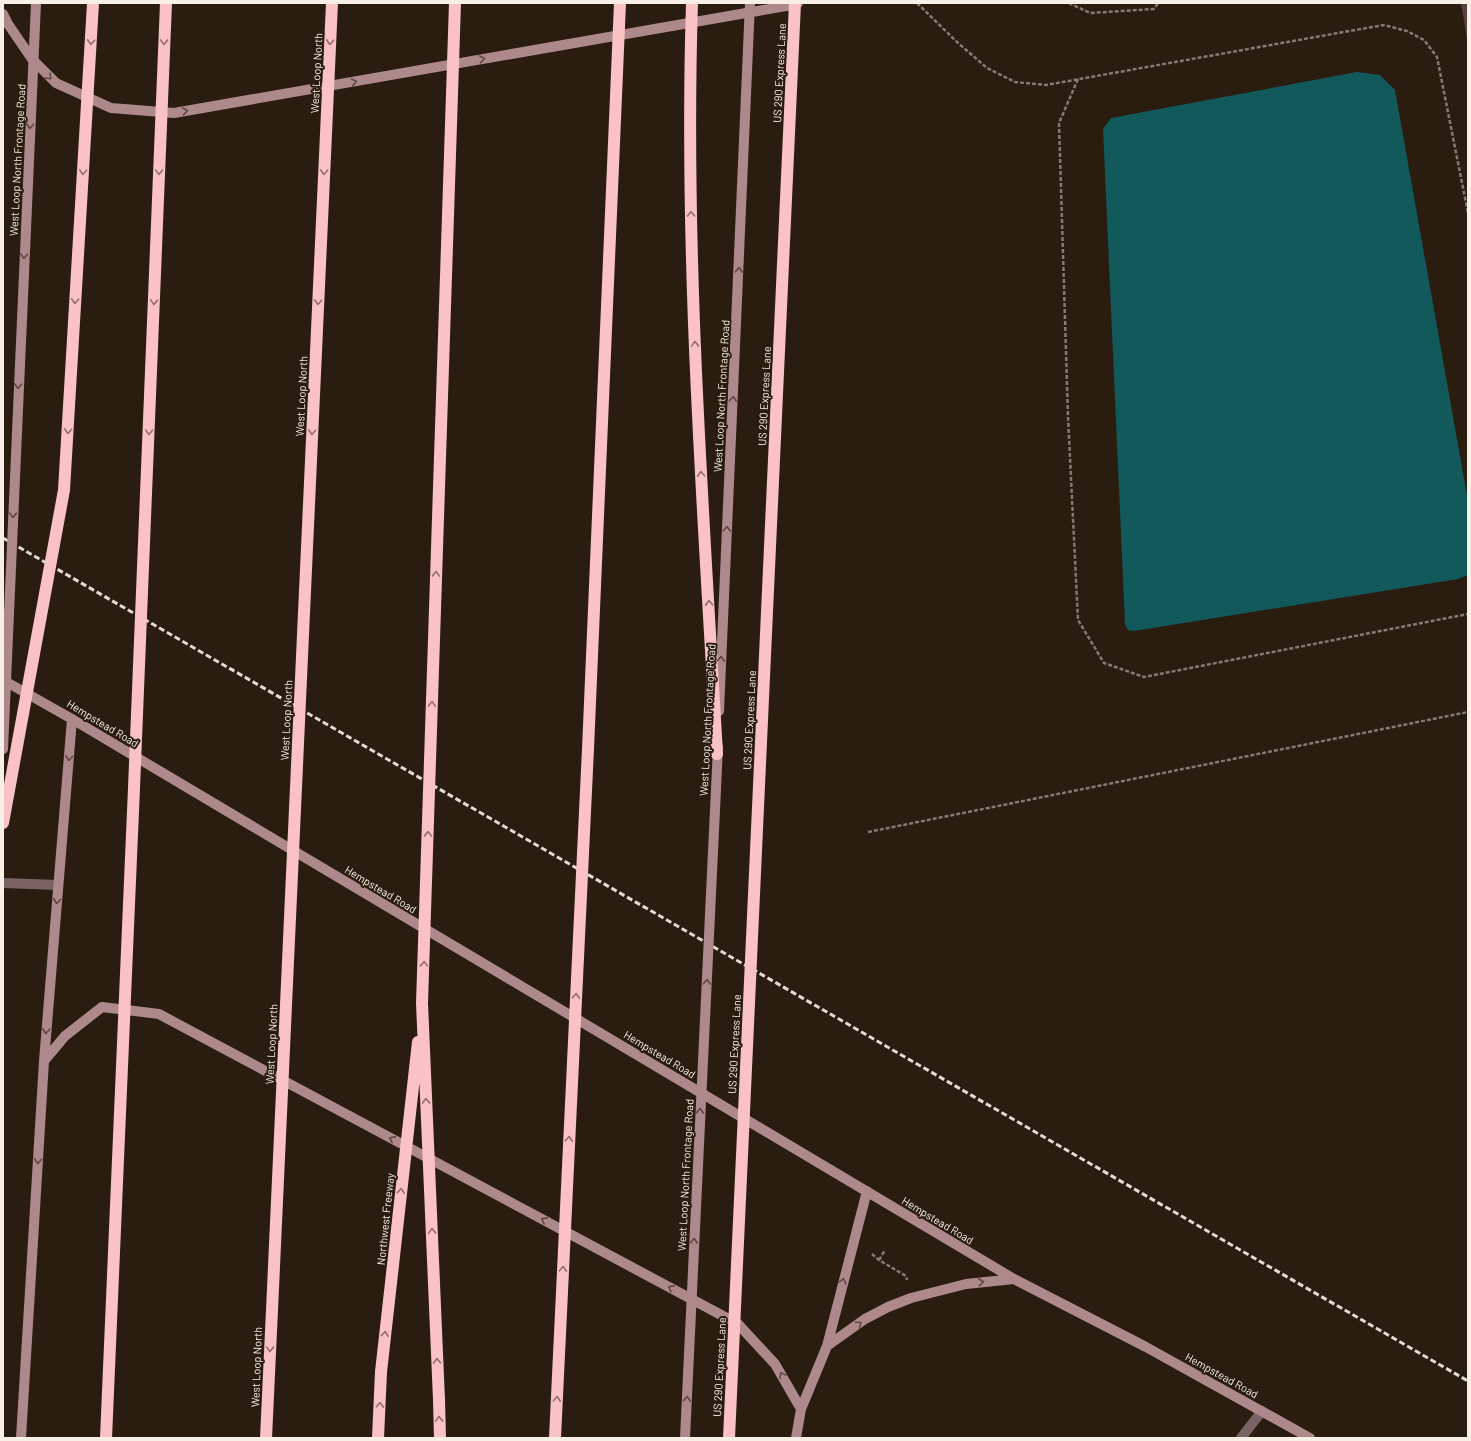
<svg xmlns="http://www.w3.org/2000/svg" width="1471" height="1441" font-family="Barlow,sans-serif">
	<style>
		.water { fill: #12595c }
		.building { fill: #57403f }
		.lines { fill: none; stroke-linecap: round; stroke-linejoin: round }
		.path { stroke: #857a6e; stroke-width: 2.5; stroke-dasharray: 4 2; stroke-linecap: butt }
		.service { stroke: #7a6364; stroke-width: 10 }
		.secondary { stroke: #ae898b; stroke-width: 10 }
		.motorway { stroke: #fbc2c5; stroke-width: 12 }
		.rail { stroke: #e3dad0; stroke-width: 3; stroke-dasharray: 6 3; stroke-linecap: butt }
		.secondary-bridge { stroke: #ae898b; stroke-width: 10 }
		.motorway-bridge { stroke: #fbc2c5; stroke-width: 12 }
		.oneway { stroke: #92706a }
		.oneway2 { stroke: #5f4841 }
		.labels { text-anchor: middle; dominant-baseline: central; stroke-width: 4; stroke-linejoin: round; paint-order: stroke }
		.street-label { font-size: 11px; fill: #f8efe6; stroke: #2a1d0f }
	</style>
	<rect width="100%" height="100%" fill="#2a1d0f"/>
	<path class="water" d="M1357,72L1380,75L1395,90L1468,501V575L1458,579L1134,631L1128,630L1125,624L1103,129L1111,118Z"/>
	<path class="building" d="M1461,3H1468V39H1467Z"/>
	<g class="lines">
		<path class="path" d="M917,3L957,42L987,68L1015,82L1046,85L1355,30L1384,25L1407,31L1424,40L1437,57L1468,213
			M1069,3L1090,13L1154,9L1158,3
			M1078,79L1059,123L1068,417L1078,620L1104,663L1144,677L1468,614
			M868,832L1468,712
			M872,1254L879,1260L906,1276L907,1280
			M879,1260L885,1250"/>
		<path class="service" d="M3,883L58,885
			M1241,1438L1262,1411"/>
		<path class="secondary" d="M3,14L8,24L32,59L56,83L111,108L174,113L792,5L798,3
			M3,680L72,719L1014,1279L1146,1347L1310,1438
			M44,1061L65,1036L102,1007L159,1014L738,1324L775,1364L801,1409
			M827,1346L865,1319L888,1307L911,1298L966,1284L1014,1279
			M21,1438L44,1061L72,719
			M796,1438L801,1409L827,1346L867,1191"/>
		<path class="motorway" d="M439,1400L440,1438
			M266,1438L272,1310
			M378,1438L381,1372"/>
		<path class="rail" d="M3,538L1468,1381"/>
		<path class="secondary-bridge" d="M719,711L750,3
			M3,749L36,3
			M685,1438L718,747"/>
		<path class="motorway-bridge" d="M692,3C684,254 703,504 717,754
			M3,823L64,490L93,3
			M272,1310L332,3
			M381,1372L418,1042
			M439,1400L422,1003L455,3
			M106,1438L134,788L166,3
			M555,1438L588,749L620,3
			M729,1438L795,3"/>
	</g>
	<defs><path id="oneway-chevron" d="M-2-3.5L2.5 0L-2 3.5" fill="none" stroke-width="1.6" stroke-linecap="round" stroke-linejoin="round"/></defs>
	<g class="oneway">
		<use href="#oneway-chevron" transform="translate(91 42) rotate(93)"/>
		<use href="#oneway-chevron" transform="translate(164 42) rotate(92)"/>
		<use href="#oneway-chevron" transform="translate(330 42) rotate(93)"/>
		<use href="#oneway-chevron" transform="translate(83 172) rotate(93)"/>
		<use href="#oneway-chevron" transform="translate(159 172) rotate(92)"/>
		<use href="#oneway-chevron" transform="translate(324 172) rotate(93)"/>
		<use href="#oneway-chevron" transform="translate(691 214) rotate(-90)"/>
		<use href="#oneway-chevron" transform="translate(75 301) rotate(93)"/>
		<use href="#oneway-chevron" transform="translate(154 302) rotate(92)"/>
		<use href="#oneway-chevron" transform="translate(318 302) rotate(93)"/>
		<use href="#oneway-chevron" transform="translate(695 344) rotate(-92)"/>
		<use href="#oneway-chevron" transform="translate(68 431) rotate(93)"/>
		<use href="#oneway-chevron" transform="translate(149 432) rotate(92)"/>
		<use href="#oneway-chevron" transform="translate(312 432) rotate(93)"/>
		<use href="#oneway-chevron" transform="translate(701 474) rotate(-93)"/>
		<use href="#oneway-chevron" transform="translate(436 574) rotate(-88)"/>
		<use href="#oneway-chevron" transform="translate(709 603) rotate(-93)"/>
		<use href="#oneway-chevron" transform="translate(432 704) rotate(-88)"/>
		<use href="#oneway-chevron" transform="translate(428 834) rotate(-88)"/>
		<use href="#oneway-chevron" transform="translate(424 964) rotate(-88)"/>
		<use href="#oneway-chevron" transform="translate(576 996) rotate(-87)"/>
		<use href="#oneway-chevron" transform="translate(426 1101) rotate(-92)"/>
		<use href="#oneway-chevron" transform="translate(569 1139) rotate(-87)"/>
		<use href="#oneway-chevron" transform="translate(401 1191) rotate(-84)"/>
		<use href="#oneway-chevron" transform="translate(432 1231) rotate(-92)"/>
		<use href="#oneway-chevron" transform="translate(563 1269) rotate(-87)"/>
		<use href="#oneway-chevron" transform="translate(385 1334) rotate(-84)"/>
		<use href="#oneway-chevron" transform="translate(270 1349) rotate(92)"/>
		<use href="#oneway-chevron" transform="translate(437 1361) rotate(-92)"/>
		<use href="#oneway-chevron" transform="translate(557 1399) rotate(-87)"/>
		<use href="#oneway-chevron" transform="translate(380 1405) rotate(-87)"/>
		<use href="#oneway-chevron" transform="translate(439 1419) rotate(-92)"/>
	</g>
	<g class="oneway2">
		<use href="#oneway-chevron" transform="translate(482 59) rotate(-10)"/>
		<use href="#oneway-chevron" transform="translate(49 77) rotate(45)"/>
		<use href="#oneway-chevron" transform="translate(354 82) rotate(-10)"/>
		<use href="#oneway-chevron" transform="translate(185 111) rotate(-10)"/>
		<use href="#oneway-chevron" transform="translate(30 126) rotate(93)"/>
		<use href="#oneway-chevron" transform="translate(24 256) rotate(93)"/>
		<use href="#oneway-chevron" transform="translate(739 270) rotate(-87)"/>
		<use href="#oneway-chevron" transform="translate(18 386) rotate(93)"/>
		<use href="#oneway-chevron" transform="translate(733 399) rotate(-87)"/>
		<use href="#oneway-chevron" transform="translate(13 515) rotate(92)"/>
		<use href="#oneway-chevron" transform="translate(727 529) rotate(-87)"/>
		<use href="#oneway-chevron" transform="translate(721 659) rotate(-87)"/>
		<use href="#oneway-chevron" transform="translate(69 758) rotate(95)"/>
		<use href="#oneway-chevron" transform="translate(57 901) rotate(95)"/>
		<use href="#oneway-chevron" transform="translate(707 982) rotate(-87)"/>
		<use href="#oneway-chevron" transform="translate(46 1031) rotate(95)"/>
		<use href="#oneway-chevron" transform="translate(700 1111) rotate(-87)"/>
		<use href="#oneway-chevron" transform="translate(392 1139) rotate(-152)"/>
		<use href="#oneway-chevron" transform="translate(38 1161) rotate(93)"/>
		<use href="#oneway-chevron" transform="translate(544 1220) rotate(-152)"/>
		<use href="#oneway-chevron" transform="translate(694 1241) rotate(-87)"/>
		<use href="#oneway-chevron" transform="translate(843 1281) rotate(-75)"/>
		<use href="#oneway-chevron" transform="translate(981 1282) rotate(-6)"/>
		<use href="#oneway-chevron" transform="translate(671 1288) rotate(-152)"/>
		<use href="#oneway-chevron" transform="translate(859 1324) rotate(-35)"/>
		<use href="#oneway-chevron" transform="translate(782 1375) rotate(-120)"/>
		<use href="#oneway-chevron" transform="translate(687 1399) rotate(-87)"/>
	</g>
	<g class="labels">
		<g class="street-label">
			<text transform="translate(316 73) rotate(-87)">West Loop North</text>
			<text transform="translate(779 73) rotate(-87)">US 290 Express Lane</text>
			<text transform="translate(17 160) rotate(-87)">West Loop North Frontage Road</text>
			<text transform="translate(301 396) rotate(-87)">West Loop North</text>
			<text transform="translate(721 396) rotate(-87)">West Loop North Frontage Road</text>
			<text transform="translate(764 396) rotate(-87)">US 290 Express Lane</text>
			<text transform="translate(286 720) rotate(-87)">West Loop North</text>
			<text transform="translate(707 720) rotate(-87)">West Loop North Frontage Road</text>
			<text transform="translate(749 720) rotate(-87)">US 290 Express Lane</text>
			<text transform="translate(103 723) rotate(31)">Hempstead Road</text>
			<text transform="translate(381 889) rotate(31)">Hempstead Road</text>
			<text transform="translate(271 1044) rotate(-87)">West Loop North</text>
			<text transform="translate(734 1044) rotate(-87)">US 290 Express Lane</text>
			<text transform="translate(660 1054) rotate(31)">Hempstead Road</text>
			<text transform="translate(685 1175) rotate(-87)">West Loop North Frontage Road</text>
			<text transform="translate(385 1219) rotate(-84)">Northwest Freeway</text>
			<text transform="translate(938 1220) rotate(31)">Hempstead Road</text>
			<text transform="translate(256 1367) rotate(-88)">West Loop North</text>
			<text transform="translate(719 1367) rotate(-87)">US 290 Express Lane</text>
			<text transform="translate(1222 1375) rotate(29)">Hempstead Road</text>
		</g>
	</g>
	<rect width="1471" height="1441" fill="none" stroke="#f8efe6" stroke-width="8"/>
</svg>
